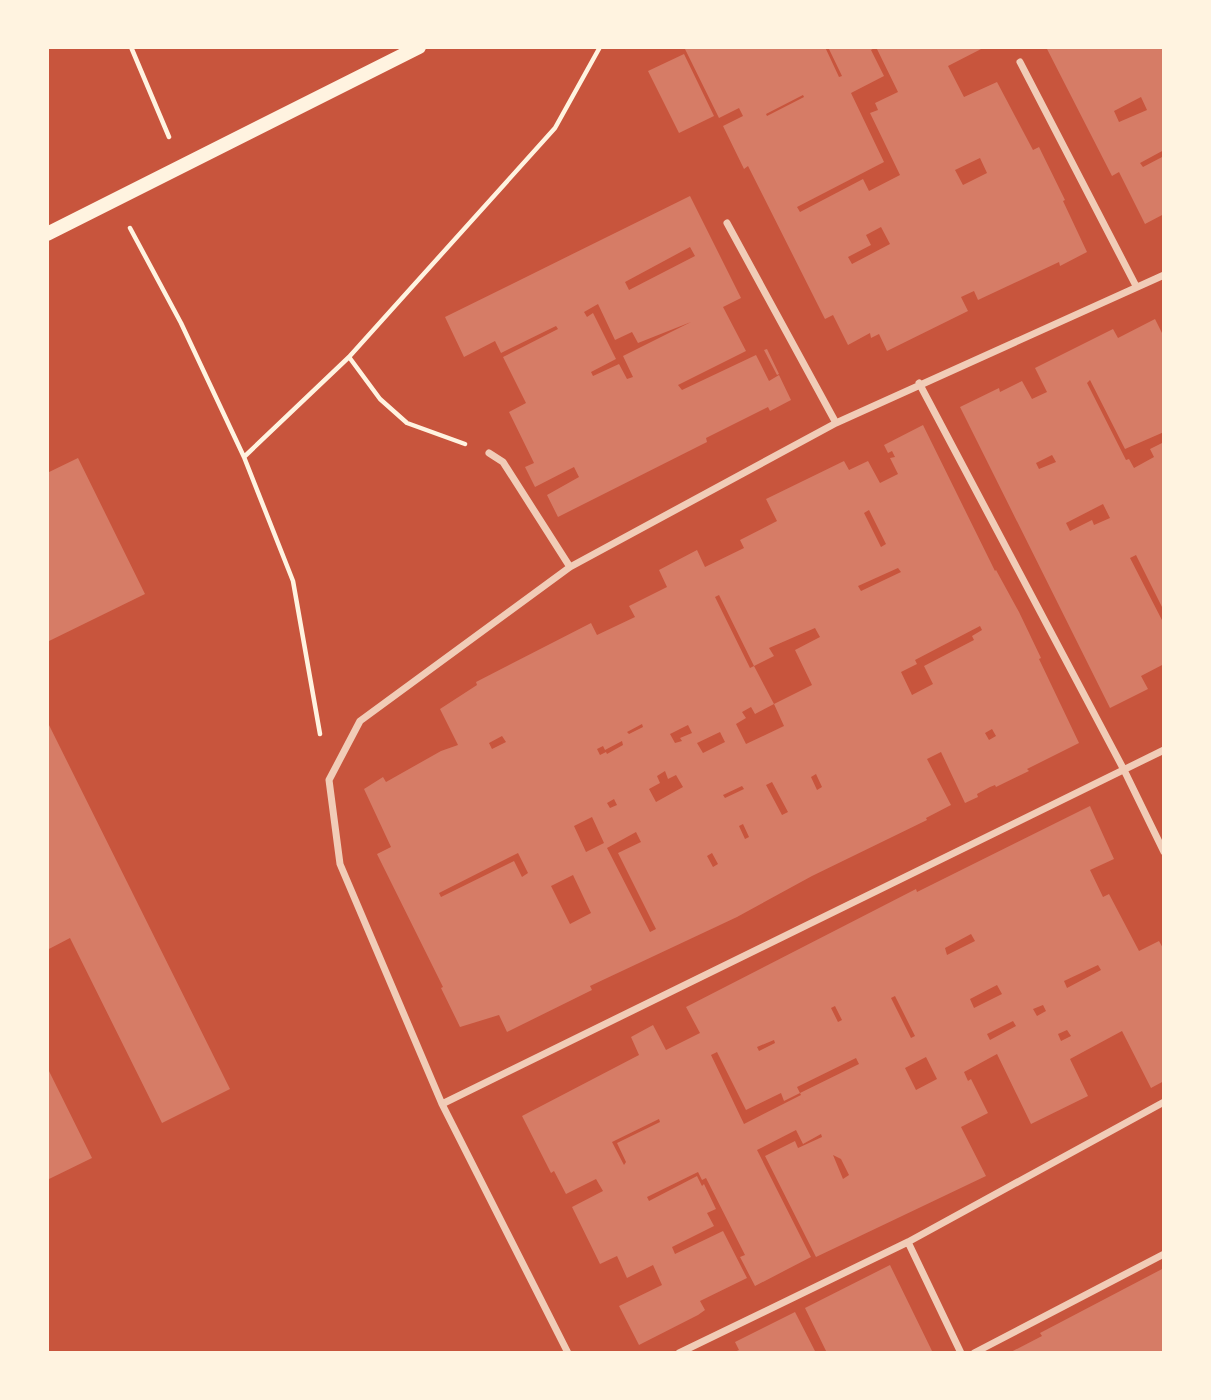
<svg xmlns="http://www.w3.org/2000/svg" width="1211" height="1400" font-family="Barlow,sans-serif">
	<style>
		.building { fill: #d67c66; fill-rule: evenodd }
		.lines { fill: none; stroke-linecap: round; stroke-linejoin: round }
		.path { stroke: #fff3e0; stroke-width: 4.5 }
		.minor { stroke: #f1ccb7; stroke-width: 7 }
		.secondary { stroke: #fff3e0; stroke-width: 14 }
	</style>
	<rect width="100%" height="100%" fill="#c8553d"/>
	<path class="building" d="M684,47H825L839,77L842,76L828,47H876L871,50L884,76L851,93L884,162L797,207L800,212L863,179L869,191L900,175L870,113L878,110L875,103L898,92L876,47H985L948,66L964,97L997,82L1033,150L1039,147L1065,200L1063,201L1087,252L1060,266L1059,262L978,300L974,291L961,297L968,311L887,351L879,334L871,338L870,333L848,345L833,315L825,319L748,166L744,169L723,126L743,116L739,108L719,118ZM803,95L804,97L767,116L766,114ZM980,158L987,173L963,185L955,170ZM881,227L890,244L852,264L848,257L871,245L866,235Z
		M1046,47H1164V150L1140,163L1143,167L1164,156V214L1145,224L1119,172L1112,176ZM1141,97L1147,110L1119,122L1114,111Z
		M684,54L714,116L679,133L648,71Z
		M690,196L741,298L723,307L746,351L678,385L682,390L756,355L769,381L779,375L791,400L770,411L768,407L706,438L707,442L558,517L547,495L579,477L574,467L535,487L525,467L534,463L509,412L526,403L503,357L558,329L556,326L501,353L495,341L464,357L445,317ZM690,247L695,256L629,290L625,282ZM598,304L615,340L632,332L638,343L691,322L623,356L633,377L627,379L619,364L593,376L591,372L616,359L593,313L587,317L584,312Z
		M1155,319L1164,337V432L1125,449L1090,380L1087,383L1126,460L1129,459L1134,468L1154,457L1150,449L1164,442V611L1136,555L1130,558L1164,624V664L1141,676L1148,689L1110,708L960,407L999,388L1000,392L1022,381L1032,399L1047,392L1035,368L1113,329L1118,338ZM1052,455L1056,462L1039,469L1036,463ZM1103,504L1110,518L1094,525L1092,520L1070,531L1066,523Z
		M767,349L779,374L777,375L764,350Z
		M923,425L995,571L996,570L1019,612L1041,658L1039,659L1079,743L1027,769L1029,771L996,787L995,785L990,787L977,794L978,797L965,803L941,752L927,759L951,805L926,818L927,820L812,876L737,917L590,986L592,990L507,1032L499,1015L460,1027L441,988L443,987L377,854L391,847L364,789L383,777L386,782L441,751L458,745L440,709L477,685L476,682L591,623L597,635L635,617L629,606L667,587L659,570L697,550L705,567L744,548L740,540L777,521L766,499L844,461L849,470L868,461L880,483L898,474L890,458L895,457L892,451L888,453L884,445ZM869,510L886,544L881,547L864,513ZM898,568L901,572L861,591L858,586ZM719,595L754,666L750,668L715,597ZM980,626L982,630L972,636L974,640L924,666L933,684L912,695L901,672L917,664L915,660ZM815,628L820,637L795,650L812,685L774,704L784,726L746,744L736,724L746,718L742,712L751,707L755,714L774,704L754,666L774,656L769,648ZM642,724L643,727L629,734L627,732ZM688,725L692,733L680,738L682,741L675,743L670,734ZM992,729L996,736L989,740L985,733ZM720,732L725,742L703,753L697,743ZM502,736L506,742L492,749L489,743ZM622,741L623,745L607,754L606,752L600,755L597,749L603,746L605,750ZM665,771L668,779L676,775L683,787L656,802L649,789L660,783L657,776ZM816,774L822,787L817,790L811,777ZM772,782L788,812L782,815L766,785ZM742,786L744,789L725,798L723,795ZM614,799L617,805L610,808L607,803ZM592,817L604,843L586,852L574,826ZM743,824L749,837L745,839L739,826ZM636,832L641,842L618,853L656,929L650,932L607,848ZM518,853L528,873L522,877L514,861L441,897L439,893ZM712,853L718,864L713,867L707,856ZM573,875L591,913L570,924L551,886Z
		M78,458L145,594L47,642V473Z
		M47,721L230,1089L162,1123L70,938L47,950Z
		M1090,806L1114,859L1090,870L1103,897L1109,894L1139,951L1159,941L1164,950V1081L1151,1088L1122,1031L1070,1059L1088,1096L1031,1124L997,1054L964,1072L968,1081L971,1079L988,1113L961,1127L986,1176L816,1257L765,1156L795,1141L798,1148L822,1137L821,1134L803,1144L796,1130L757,1150L811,1257L755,1286L740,1257L745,1255L706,1178L702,1180L698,1172L647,1197L649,1201L697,1176L702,1186L704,1184L716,1209L707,1213L714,1226L672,1247L675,1254L723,1231L747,1278L700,1301L705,1310L698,1315L639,1345L619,1306L662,1285L653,1265L627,1278L617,1256L600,1264L572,1207L603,1191L596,1179L566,1194L554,1171L551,1173L522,1116L639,1055L631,1037L653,1025L666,1050L700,1033L686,1007L916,889L917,892ZM971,934L975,941L947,955L945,948ZM1098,965L1101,970L1067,988L1064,981ZM997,985L1002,994L974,1008L970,999ZM895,996L915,1036L911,1038L891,998ZM1043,1005L1046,1011L1037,1016L1033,1009ZM835,1006L842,1020L838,1022L831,1008ZM1013,1021L1016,1026L990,1040L987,1034ZM1067,1030L1071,1036L1061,1041L1058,1034ZM774,1040L775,1043L759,1051L757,1047ZM717,1052L746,1110L781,1093L784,1101L800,1093L801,1095L744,1124L711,1055ZM926,1057L937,1079L916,1090L905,1068ZM856,1058L859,1064L800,1093L797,1087ZM659,1119L660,1122L617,1143L626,1162L624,1165L612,1142ZM833,1155L841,1159L849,1175L843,1179Z
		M47,1067L92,1158L47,1180Z
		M890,1265L933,1353H827L805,1308Z
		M1164,1268V1353H1009L1042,1336L1040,1333Z
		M795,1312L816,1353H732L739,1350L735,1342Z"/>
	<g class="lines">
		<path class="path" d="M131,47L169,137
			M130,228L181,323L244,457L293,581L320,734
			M349,357L380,399L407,423L465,444
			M244,457L349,357L555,128L600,47"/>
		<path class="minor" d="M1020,62L1136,286
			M727,223L836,423
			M919,383L1124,770L1164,852
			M489,453L503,462L570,567
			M442,1104L1164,750
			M908,1242L961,1353
			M568,1353L442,1104L340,864L329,780L360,721L570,567L836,423L1164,275
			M679,1353L908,1242L1164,1102
			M974,1353L1164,1254"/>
		<path class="secondary" d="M47,234L419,47"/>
	</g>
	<rect width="1211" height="1400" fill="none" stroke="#fff3e0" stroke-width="98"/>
</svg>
